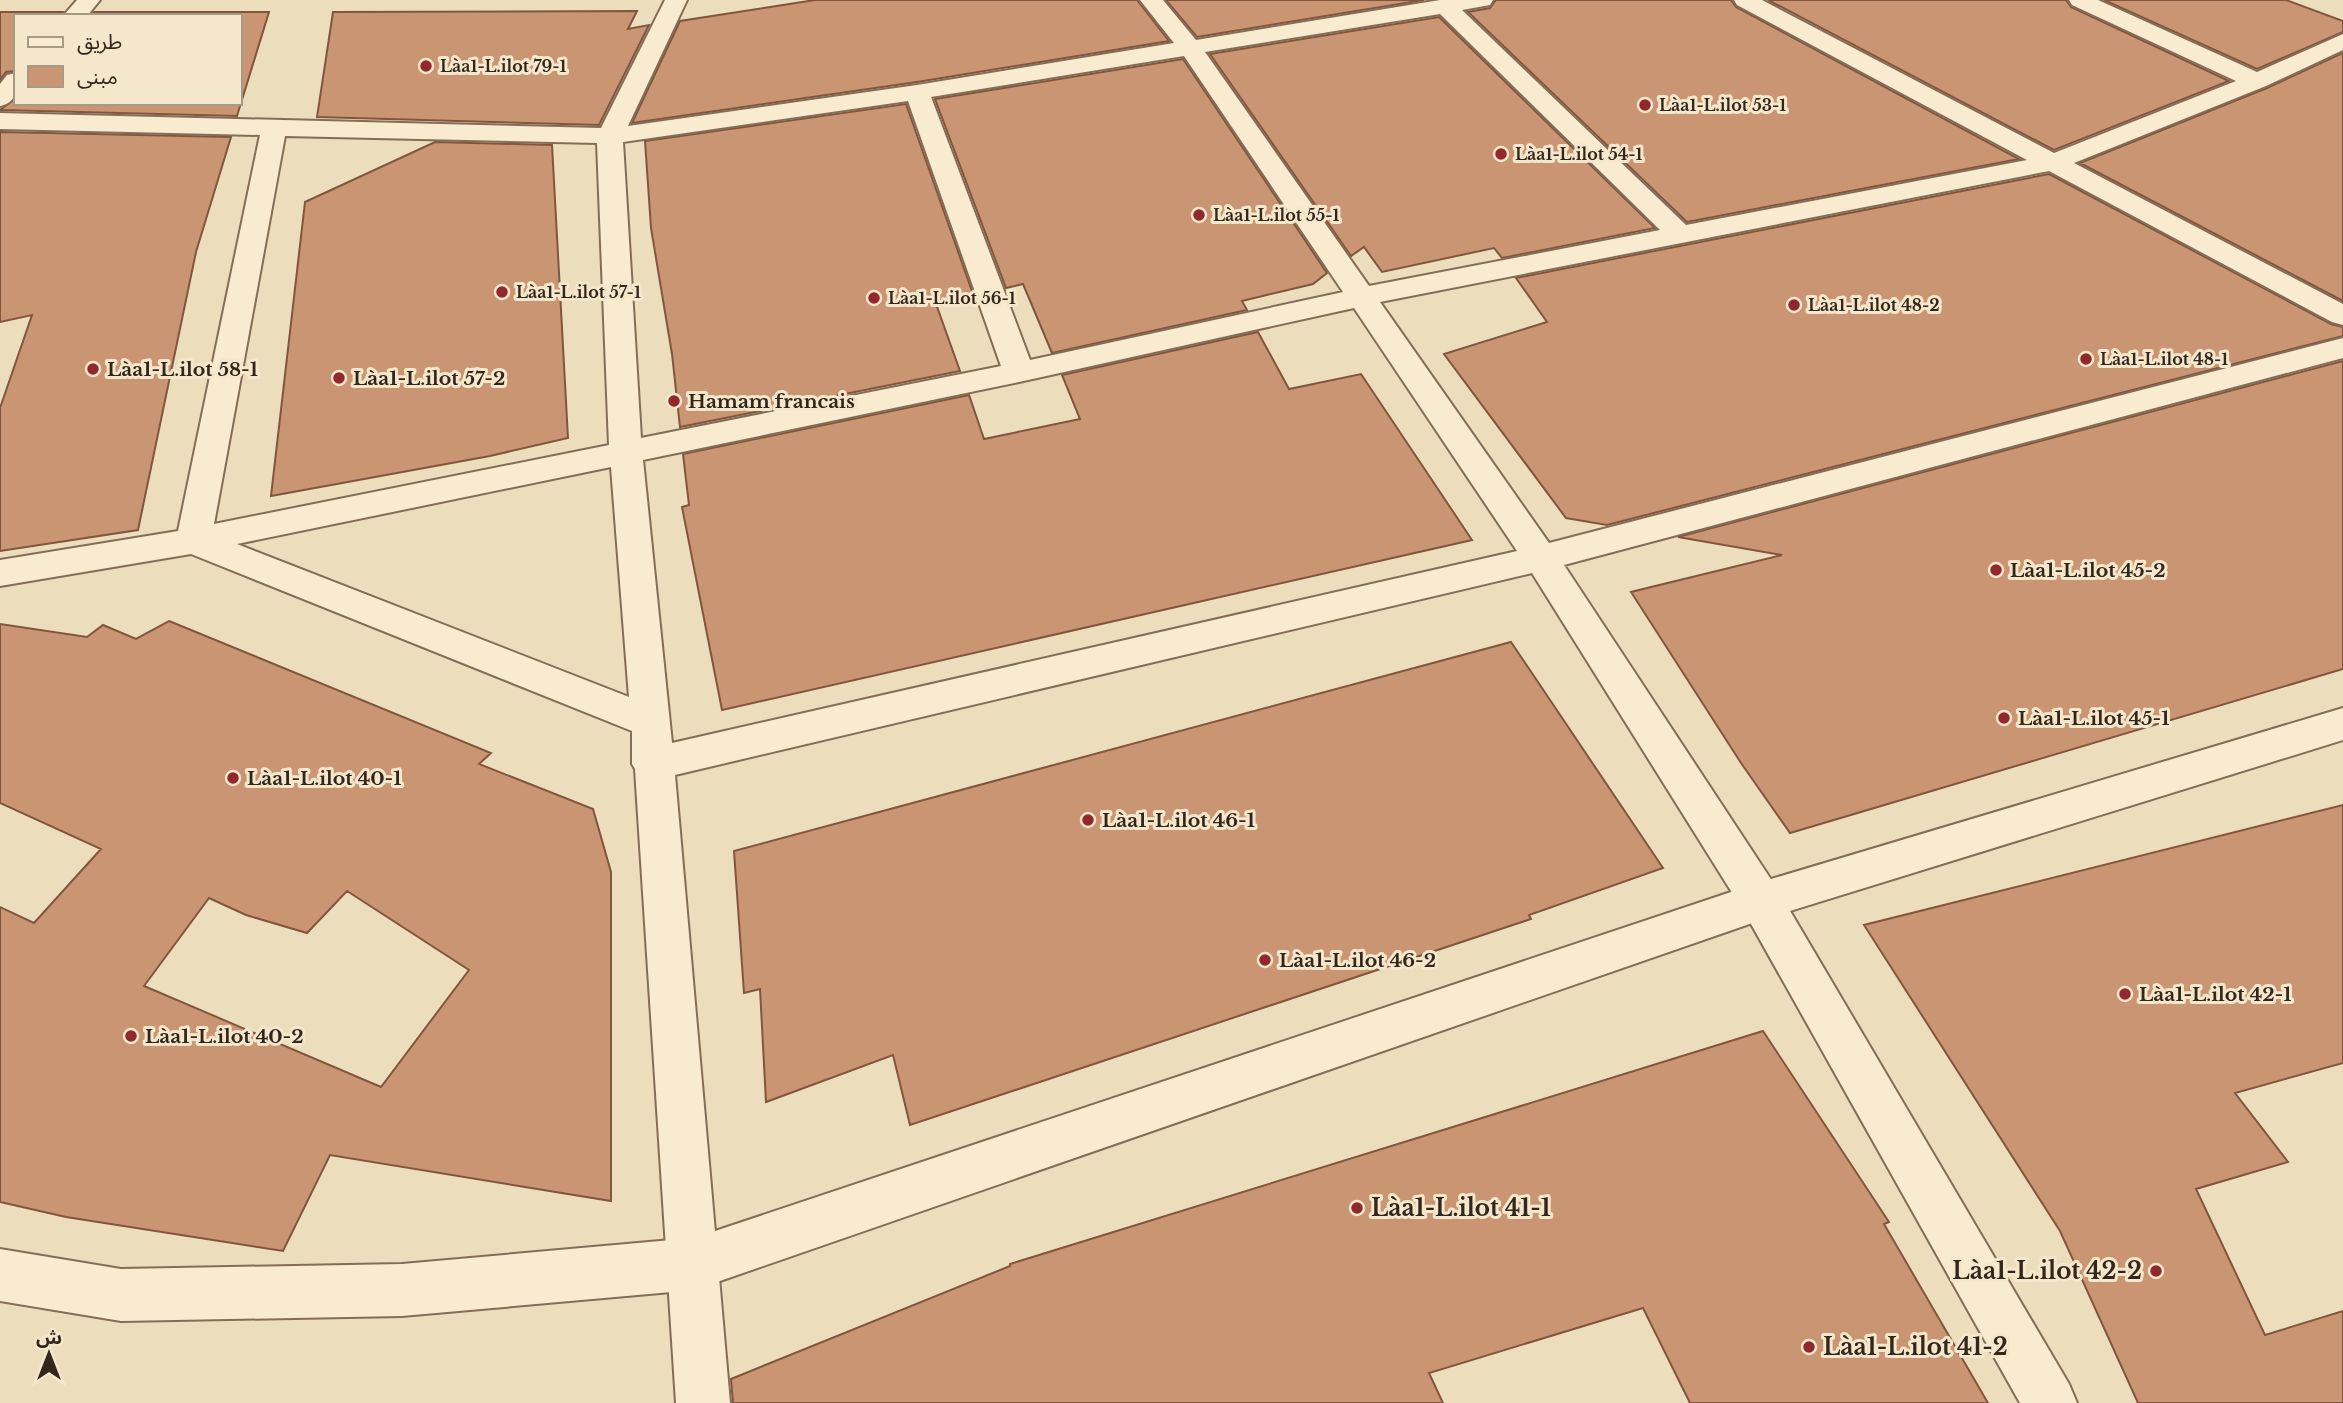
<svg xmlns="http://www.w3.org/2000/svg" width="2343" height="1403" font-family="'Libre Baskerville','Noto Sans Arabic',serif">
	<style>
		.building { fill: #ca9573; stroke: #82563d; stroke-width: 2; fill-rule: evenodd }
		.lines { fill: none; stroke-linecap: round; stroke-linejoin: round }
		.minor-casing { stroke: #846d57; stroke-width: 4 }
		.tertiary-casing { stroke: #846d57; stroke-width: 4 }
		.minor { fill: #f8ebd0; fill-rule: evenodd }
		.tertiary { fill: #f8ebd0; fill-rule: evenodd }
		.poi-dot { fill: #91282c; stroke: #f4e7cc; stroke-width: 2.5 }
		.labels { text-anchor: middle; dominant-baseline: central; stroke-width: 6; stroke-linejoin: round; paint-order: stroke }
		.far-poi-label { font-size: 16px; font-weight: bold; fill: #33261b; stroke: #f4e7cc; text-anchor: start }
		.poi-label { font-size: 19px; font-weight: bold; fill: #33261b; stroke: #f4e7cc; text-anchor: start }
		.near-poi-label { font-size: 23px; font-weight: bold; fill: #33261b; stroke: #f4e7cc; text-anchor: start }
	</style>
	<rect width="100%" height="100%" fill="#ecddbd"/>
	<path class="building" d="M815,0H1137L1169,41L917,82L632,123L680,21Z
		M1166,0H1424L1197,37Z
		M1496,0H1731L1736,7L2019,159L1687,222L1468,12L1490,8Z
		M1768,0H2066L2071,7L2229,81L2054,150Z
		M2104,0H2286L2343,21V32L2257,69Z
		M637,11L628,29L649,25L599,125L317,117L333,12Z
		M0,12H63L60,16H16V71L6,72L0,80Z
		M94,12H269L237,116L0,110L16,98V103H240V16H91Z
		M1439,17L1655,228L1502,258L1494,248L1382,272L1364,247L1351,256L1210,54Z
		M2343,53V301L2080,163L2267,88Z
		M1183,59L1327,273L1313,284L1242,301L1247,310L1052,353L1023,284L1006,288L935,99Z
		M906,104L973,294L935,301L960,371L680,427L672,354L651,228L645,141Z
		M0,132L231,137L196,252L138,530L0,551V408L32,315L0,322Z
		M435,142L552,145L568,438L490,456L271,496L305,202Z
		M2049,174L2331,324L2343,327V336L1607,525L1566,518L1444,354L1547,322L1516,278Z
		M1258,332L1289,389L1361,374L1472,540L722,710L682,507L689,505L683,454L969,395L984,439L1080,419L1062,375Z
		M2343,361V669L1790,833L1741,763L1631,592L1782,555L1678,537Z
		M169,621L491,753L479,764L593,809L611,872V1201L330,1155L283,1251L66,1217L0,1202V907L34,923L101,849L0,803V624L87,637L103,625L136,639ZM347,891L469,970L381,1087L144,986L209,898L246,915L307,933Z
		M1511,642L1663,868L1529,915L1531,919L910,1125L893,1055L766,1102L760,989L744,993L734,851Z
		M2343,805V1063L2235,1093L2288,1162L2196,1189L2265,1335L2343,1311V1403H2138L2060,1231L1864,925Z
		M1763,1031L1889,1222L1884,1224L1988,1403H1690L1643,1308L1429,1373L1443,1403H733L731,1379L1010,1266V1264Z"/>
	<g class="lines">
		<defs>
			<path id="minor" d="M665,0H687L628,126L917,85L1174,43L1140,0H1163L1196,40L1440,0H1493L1490,5L1462,10L1686,225L2027,160L1737,5L1734,0H1762L2054,153L2236,81L2072,5L2069,0H2098L2257,72L2343,34V50L2266,86L2074,163L2343,304V325L2332,322L2049,171L1380,302L1549,543L2343,338V358L1564,565L1776,887L2069,1384L2077,1403H2020L1746,915L1532,573L675,775L730,1403H676L635,769L632,764V731L191,554L0,586V560L178,531L260,135L0,129V113L601,128ZM1440,14L1660,230L1369,286L1205,52ZM1184,56L1343,292L1030,360L931,97ZM908,101L1001,366L641,438L623,142ZM285,136L597,143L609,445L214,524ZM1354,308L1517,551L672,743L643,460L1019,382ZM611,467L629,697L237,544Z"/>
			<path id="tertiary" d="M77,0H100L87,16H63Z
				M16,73C16,89 18,102 0,106V84L7,75Z
				M2343,708V740L1761,920L694,1290L402,1316L121,1321L0,1301V1249L121,1269L402,1264L694,1238L1761,882Z"/>
		</defs>
		<use href="#minor" class="minor-casing"/>
		<use href="#tertiary" class="tertiary-casing"/>
		<use href="#minor" class="minor"/>
		<use href="#tertiary" class="tertiary"/>
	</g>
	<g class="poi-dot">
		<circle cx="426" cy="66" r="7"/>
		<circle cx="1645" cy="105" r="7"/>
		<circle cx="1501" cy="154" r="7"/>
		<circle cx="1199" cy="215" r="7"/>
		<circle cx="502" cy="292" r="7"/>
		<circle cx="874" cy="298" r="7"/>
		<circle cx="1794" cy="305" r="7"/>
		<circle cx="2086" cy="359" r="7"/>
		<circle cx="93" cy="369" r="7"/>
		<circle cx="339" cy="378" r="7"/>
		<circle cx="674" cy="401" r="7"/>
		<circle cx="1996" cy="570" r="7"/>
		<circle cx="2004" cy="718" r="7"/>
		<circle cx="233" cy="778" r="7"/>
		<circle cx="1088" cy="820" r="7"/>
		<circle cx="1265" cy="960" r="7"/>
		<circle cx="2125" cy="994" r="7"/>
		<circle cx="131" cy="1036" r="7"/>
		<circle cx="1357" cy="1208" r="7"/>
		<circle cx="2156" cy="1271" r="7"/>
		<circle cx="1809" cy="1347" r="7"/>
	</g>
	<g class="labels">
		<g class="far-poi-label">
			<text x="440" y="66">Làa1-L.ilot 79-1</text>
			<text x="1659" y="105">Làa1-L.ilot 53-1</text>
			<text x="1515" y="154">Làa1-L.ilot 54-1</text>
			<text x="1213" y="215">Làa1-L.ilot 55-1</text>
			<text x="516" y="292">Làa1-L.ilot 57-1</text>
			<text x="888" y="298">Làa1-L.ilot 56-1</text>
			<text x="1808" y="305">Làa1-L.ilot 48-2</text>
			<text x="2100" y="359">Làa1-L.ilot 48-1</text>
		</g>
		<g class="poi-label">
			<text x="107" y="369">Làa1-L.ilot 58-1</text>
			<text x="353" y="378">Làa1-L.ilot 57-2</text>
			<text x="688" y="401">Hamam francais</text>
			<text x="2010" y="570">Làa1-L.ilot 45-2</text>
			<text x="2018" y="718">Làa1-L.ilot 45-1</text>
			<text x="247" y="778">Làa1-L.ilot 40-1</text>
			<text x="1102" y="820">Làa1-L.ilot 46-1</text>
			<text x="1279" y="960">Làa1-L.ilot 46-2</text>
			<text x="2139" y="994">Làa1-L.ilot 42-1</text>
			<text x="145" y="1036">Làa1-L.ilot 40-2</text>
		</g>
		<g class="near-poi-label">
			<text x="1371" y="1208">Làa1-L.ilot 41-1</text>
			<text x="2142" y="1271" text-anchor="end">Làa1-L.ilot 42-2</text>
			<text x="1823" y="1347">Làa1-L.ilot 41-2</text>
		</g>
	</g>
	<rect x="14" y="14" width="228" height="91" fill="#f4e7cc" stroke="#a79a85" stroke-width="2"/>
	<rect x="28" y="37" width="35" height="10" fill="#f8ebd0" stroke="#a79a85" stroke-width="2"/>
	<text x="77" y="49" font-size="21" fill="#33261b">طريق</text>
	<rect x="28" y="66" width="35" height="21" fill="#ca9573" stroke="#a79a85" stroke-width="2"/>
	<text x="77" y="84" font-size="21" fill="#33261b">مبنى</text>
	<g transform="translate(49 1354)" stroke="#f4e7cc" stroke-width="5" paint-order="stroke">
	<path d="M0-5L12 26L0 18L-12 26Z" fill="#33261b"/>
	<text y="-10" font-size="19" font-weight="bold" text-anchor="middle" fill="#33261b">ش</text>
	</g>
</svg>
